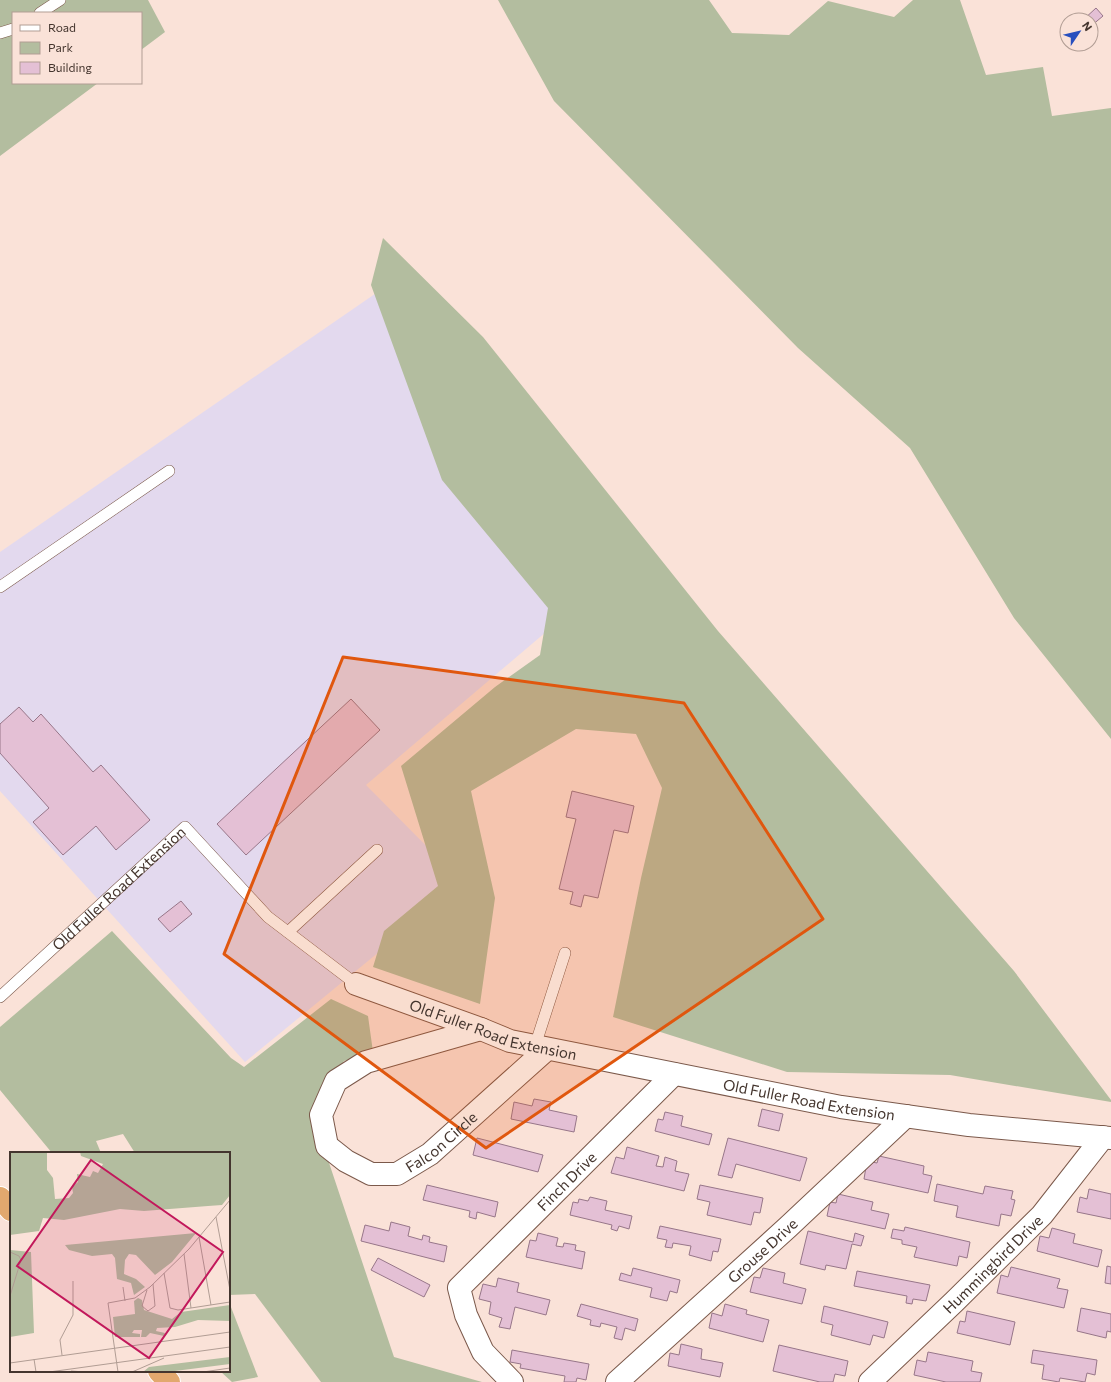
<svg xmlns="http://www.w3.org/2000/svg" width="1111" height="1382" font-family="Commissioner,sans-serif">
	<style>
		.industrial { fill: #e3d9ee }
		.green { fill: #b3bd9f }
		.building { fill: #e4c0d5; stroke: #977689 }
		.lines { fill: none; stroke-linecap: round; stroke-linejoin: round }
		.lane-casing { stroke: #7b594b; stroke-width: 12 }
		.street-casing { stroke: #7b594b; stroke-width: 24 }
		.highway-casing { stroke: #fff; stroke-width: 24 }
		.lane { stroke: #fff; stroke-width: 11 }
		.street { stroke: #fff; stroke-width: 22 }
		.highway { stroke: #e2a86e; stroke-width: 22 }
		.marked { fill: #e0570e; fill-opacity: 0.2; stroke: #e0570e; stroke-width: 3; stroke-linejoin: round }
		.labels { text-anchor: middle; dominant-baseline: central; stroke-width: 3.5; stroke-linejoin: round; paint-order: stroke }
		.street-label { font-size: 15px; fill: #44352e; stroke: #fae2d8 }
		.inset-road { fill: none; stroke: #b19d94; stroke-width: 1 }
		.view { fill: #c2185b; fill-opacity: 0.15; stroke: #c2185b; stroke-width: 2 }
		.inset-edge { fill: none; stroke: #44352e; stroke-width: 2 }
	</style>
	<rect width="100%" height="100%" fill="#fae2d8"/>
	<path class="industrial" d="M385,287L573,609L366,785L463,883L245,1062L0,791V552Z"/>
	<path class="green" d="M0,0H148L165,32L141,50V13H13V83H98L0,156Z
		M498,0H709L732,33L789,35L828,1L894,17L913,0H960L986,75L1043,67L1052,116L1111,108V739L1014,618L910,448L798,348L554,101Z
		M383,238L483,337L718,631L1014,971L1111,1100V1102L950,1075L787,1072L613,1017L641,878L662,788L636,734L576,729L471,791L495,898L480,1004L373,967L384,931L438,886L401,766L495,687L540,655L548,608L442,480L371,285Z
		M112,931L231,1058L244,1067L331,999L368,1016L373,1052L344,1061L311,1109L394,1357L482,1382H321L255,1294L229,1295V1153H135L123,1134L96,1141L101,1153H52L0,1090V1027Z
		M229,1302L258,1377L232,1382L220,1371H229Z"/>
	<path class="building" d="M1096,8L1103,16L1091,26V20H1083Z
		M351,699L380,730L246,855L217,824Z
		M19,707L33,722L41,714L93,772L101,765L150,820L116,850L96,826L63,855L33,822L49,808L0,753V724Z
		M572,791L634,806L628,833L614,830L598,898L584,895L581,907L570,904L573,892L559,889L576,819L566,817Z
		M181,901L192,914L170,932L158,919Z
		M534,1099L551,1102L549,1110L577,1116L574,1132L511,1119L514,1102L532,1106Z
		M762,1109L783,1114L779,1131L758,1126Z
		M665,1112L683,1116L681,1126L712,1134L709,1145L655,1131L658,1119L663,1120Z
		M477,1138L543,1155L538,1172L473,1155Z
		M728,1138L807,1158L800,1181L736,1164L732,1178L718,1175Z
		M627,1147L659,1156L656,1166L663,1167L665,1157L677,1161L675,1171L689,1174L684,1191L611,1173L616,1157L624,1159Z
		M879,1156L924,1166L923,1174L932,1176L928,1193L864,1179L867,1161L877,1163Z
		M937,1184L983,1194L985,1186L1013,1191L1011,1199L1015,1200L1011,1216L1001,1214L999,1226L956,1217L958,1206L934,1201Z
		M427,1185L498,1202L495,1217L477,1212L476,1219L469,1217L470,1211L423,1200Z
		M700,1185L763,1198L760,1213L754,1212L751,1225L707,1215L710,1202L697,1199Z
		M1089,1189L1111,1194V1219L1077,1212L1080,1197L1087,1199Z
		M838,1194L873,1202L871,1210L889,1214L885,1229L827,1216L830,1202L836,1203Z
		M590,1197L607,1201L605,1210L632,1216L629,1229L619,1226L617,1231L611,1229L612,1225L570,1215L573,1202L578,1203L579,1199L588,1201Z
		M391,1222L410,1227L408,1236L422,1240L423,1235L430,1237L429,1242L447,1246L444,1262L361,1241L365,1225L389,1231Z
		M660,1226L721,1239L718,1252L713,1251L711,1261L689,1255L691,1246L673,1243L672,1248L665,1247L667,1240L657,1238Z
		M905,1227L970,1242L967,1258L959,1256L957,1266L914,1257L917,1247L902,1244V1240L891,1238L893,1229L904,1231Z
		M1052,1228L1075,1234L1073,1243L1102,1250L1098,1267L1037,1251L1040,1236L1049,1238Z
		M808,1231L853,1242L855,1233L864,1236L861,1246L852,1244L846,1269L826,1265L825,1270L800,1264Z
		M538,1233L558,1238L556,1246L563,1247L564,1243L576,1245L575,1250L585,1252L582,1269L526,1257L530,1240L536,1241Z
		M378,1258L430,1285L424,1297L371,1270Z
		M1107,1266L1111,1267V1284L1105,1283Z
		M1011,1267L1060,1279L1057,1288L1068,1290L1064,1308L997,1293L1001,1275L1008,1277Z
		M633,1268L680,1280L677,1293L670,1291L667,1301L650,1297L652,1288L619,1280L621,1273L631,1276Z
		M763,1268L785,1273L783,1283L806,1289L802,1304L750,1292L754,1277L760,1278Z
		M857,1271L930,1285L926,1301L913,1299L912,1304L906,1303L907,1296L854,1286Z
		M498,1278L519,1283L517,1292L550,1300L546,1315L515,1307L510,1329L499,1327L502,1318L489,1314L491,1302L479,1299L483,1284L496,1287Z
		M581,1304L638,1319L635,1331L625,1328L622,1340L614,1338L617,1327L601,1323L600,1327L590,1325L591,1320L577,1316Z
		M725,1304L747,1310L746,1314L769,1320L763,1342L709,1328L712,1313L722,1316Z
		M824,1306L888,1322L884,1338L873,1335L870,1345L831,1335L833,1325L821,1322Z
		M1081,1308L1111,1314V1332L1107,1331L1106,1338L1077,1331Z
		M967,1311L1015,1322L1010,1345L957,1333L960,1321L965,1322Z
		M681,1344L702,1349L701,1359L723,1363L720,1377L668,1366L670,1353L679,1355Z
		M779,1345L848,1361L845,1376L835,1374L833,1382H820L773,1371Z
		M512,1350L589,1364L586,1380L577,1378L576,1382H564L565,1376L520,1368L521,1364L510,1362Z
		M1033,1350L1097,1360L1095,1375L1087,1373L1085,1382L1060,1378L1059,1382L1042,1379L1044,1365L1031,1363Z
		M928,1352L973,1361L971,1371L982,1373L980,1382H946L914,1375L917,1360L926,1362Z"/>
	<g class="lines">
		<defs>
			<g id="lane">
				<path d="M40,13L60,0"/>
				<path d="M0,33L13,29"/>
				<path d="M0,587L169,471"/>
				<path d="M288,932L377,850"/>
				<path id="s1" d="M0,997L185,827L268,917L356,984"/>
				<path d="M535,1046L565,953"/>
			</g>
			<g id="street">
				<path id="s2" d="M356,984L481,1029L510,1041L841,1107L969,1125L1111,1138"/>
				<path id="s3" d="M481,1029L366,1062L336,1081L321,1115L327,1146L346,1161L371,1174H397L430,1154L547,1049"/>
				<path id="s4" d="M512,1382L483,1352L466,1315L459,1288L674,1074"/>
				<path id="s5" d="M617,1382L788,1227L906,1116"/>
				<path id="s6" d="M870,1382L954,1302L1042,1215L1103,1137"/>
			</g>
			<path id="highway" d="M0,1198L11,1210
				M159,1371L169,1382"/>
		</defs>
		<use href="#lane" class="lane-casing"/>
		<use href="#street" class="street-casing"/>
		<use href="#highway" class="highway-casing"/>
		<use href="#lane" class="lane"/>
		<use href="#street" class="street"/>
		<use href="#highway" class="highway"/>
	</g>
	<path class="marked" d="M343,657L684,703L823,919L486,1148L224,954Z"/>
	<g class="labels">
		<g class="street-label">
			<text stroke="none"><textPath href="#s1" startOffset="161">Old Fuller Road Extension</textPath></text>
			<text stroke="none"><textPath href="#s2" startOffset="145">Old Fuller Road Extension</textPath></text>
			<text stroke="none"><textPath href="#s2" startOffset="469">Old Fuller Road Extension</textPath></text>
			<text stroke="none"><textPath href="#s3" startOffset="357">Falcon Circle</textPath></text>
			<text stroke="none"><textPath href="#s4" startOffset="262">Finch Drive</textPath></text>
			<text stroke="none"><textPath href="#s5" startOffset="196">Grouse Drive</textPath></text>
			<text stroke="none"><textPath href="#s6" startOffset="170">Hummingbird Drive</textPath></text>
		</g>
	</g>
	<g transform="translate(10 1152)">
		<rect width="220" height="220" fill="#fae2d8"/>
		<path d="M0,0H37V18L43,26L45,47L59,46L63,41L62,35L68,30L67,22L80,25L83,19L88,21L93,12L71,4L70,0H220V43L212,53L198,54L134,59L110,57L54,68L33,66L29,79L0,83ZM186,81L162,110L145,123L126,103L119,102L115,108L114,122L126,127L135,135L124,143L121,131L107,127L105,106L102,102L82,104L59,98L55,93ZM0,98L21,100L24,181L0,185ZM128,146L132,148L134,158L162,167L171,160L220,153V169L188,168L165,175L147,176L146,179L155,181L154,184L140,181L136,185H131L132,178H124L122,181L130,182V185H105L103,165L125,162L124,149ZM220,205V212L157,220H133L139,215Z" fill="#b3bd9f"/>
		<path class="inset-road" d="M206,65L220,138M189,85L201,153M0,100L9,104L11,108L0,144M174,102L181,156M154,121L160,156L168,158L220,150M113,135L115,149M137,138L132,154L138,159L145,154L143,132M52,203L50,188L63,163V129M24,207L26,220M0,211L220,180M61,219L75,220M39,220L220,195M108,220L98,151L125,146L140,135L179,97L220,48M122,220L154,206M193,220L220,216"/>
		<path class="view" d="M81,8L213,100L139,206L7,114Z"/>
		<rect width="220" height="220" class="inset-edge"/>
	</g>
	<rect x="12" y="12" width="130" height="72" fill="#fae2d8" stroke="#b19d94"/>
	<rect x="20" y="25" width="20" height="6" fill="#ffffff" stroke="#b19d94"/>
	<text x="48" y="32" font-size="12" fill="#44352e">Road</text>
	<rect x="20" y="42" width="20" height="12" fill="#b3bd9f" stroke="#b19d94"/>
	<text x="48" y="52" font-size="12" fill="#44352e">Park</text>
	<rect x="20" y="62" width="20" height="12" fill="#e4c0d5" stroke="#b19d94"/>
	<text x="48" y="72" font-size="12" fill="#44352e">Building</text>
	<g transform="translate(1079 32) rotate(55)"><circle r="19" fill="#fae2d8" stroke="#b19d94"/>
	<path d="M0-3L7 15L0 10L-7 15Z" fill="#284fbe"/>
	<text y="-6" font-size="11" font-weight="bold" text-anchor="middle" fill="#44352e">N</text>
	</g>
</svg>
